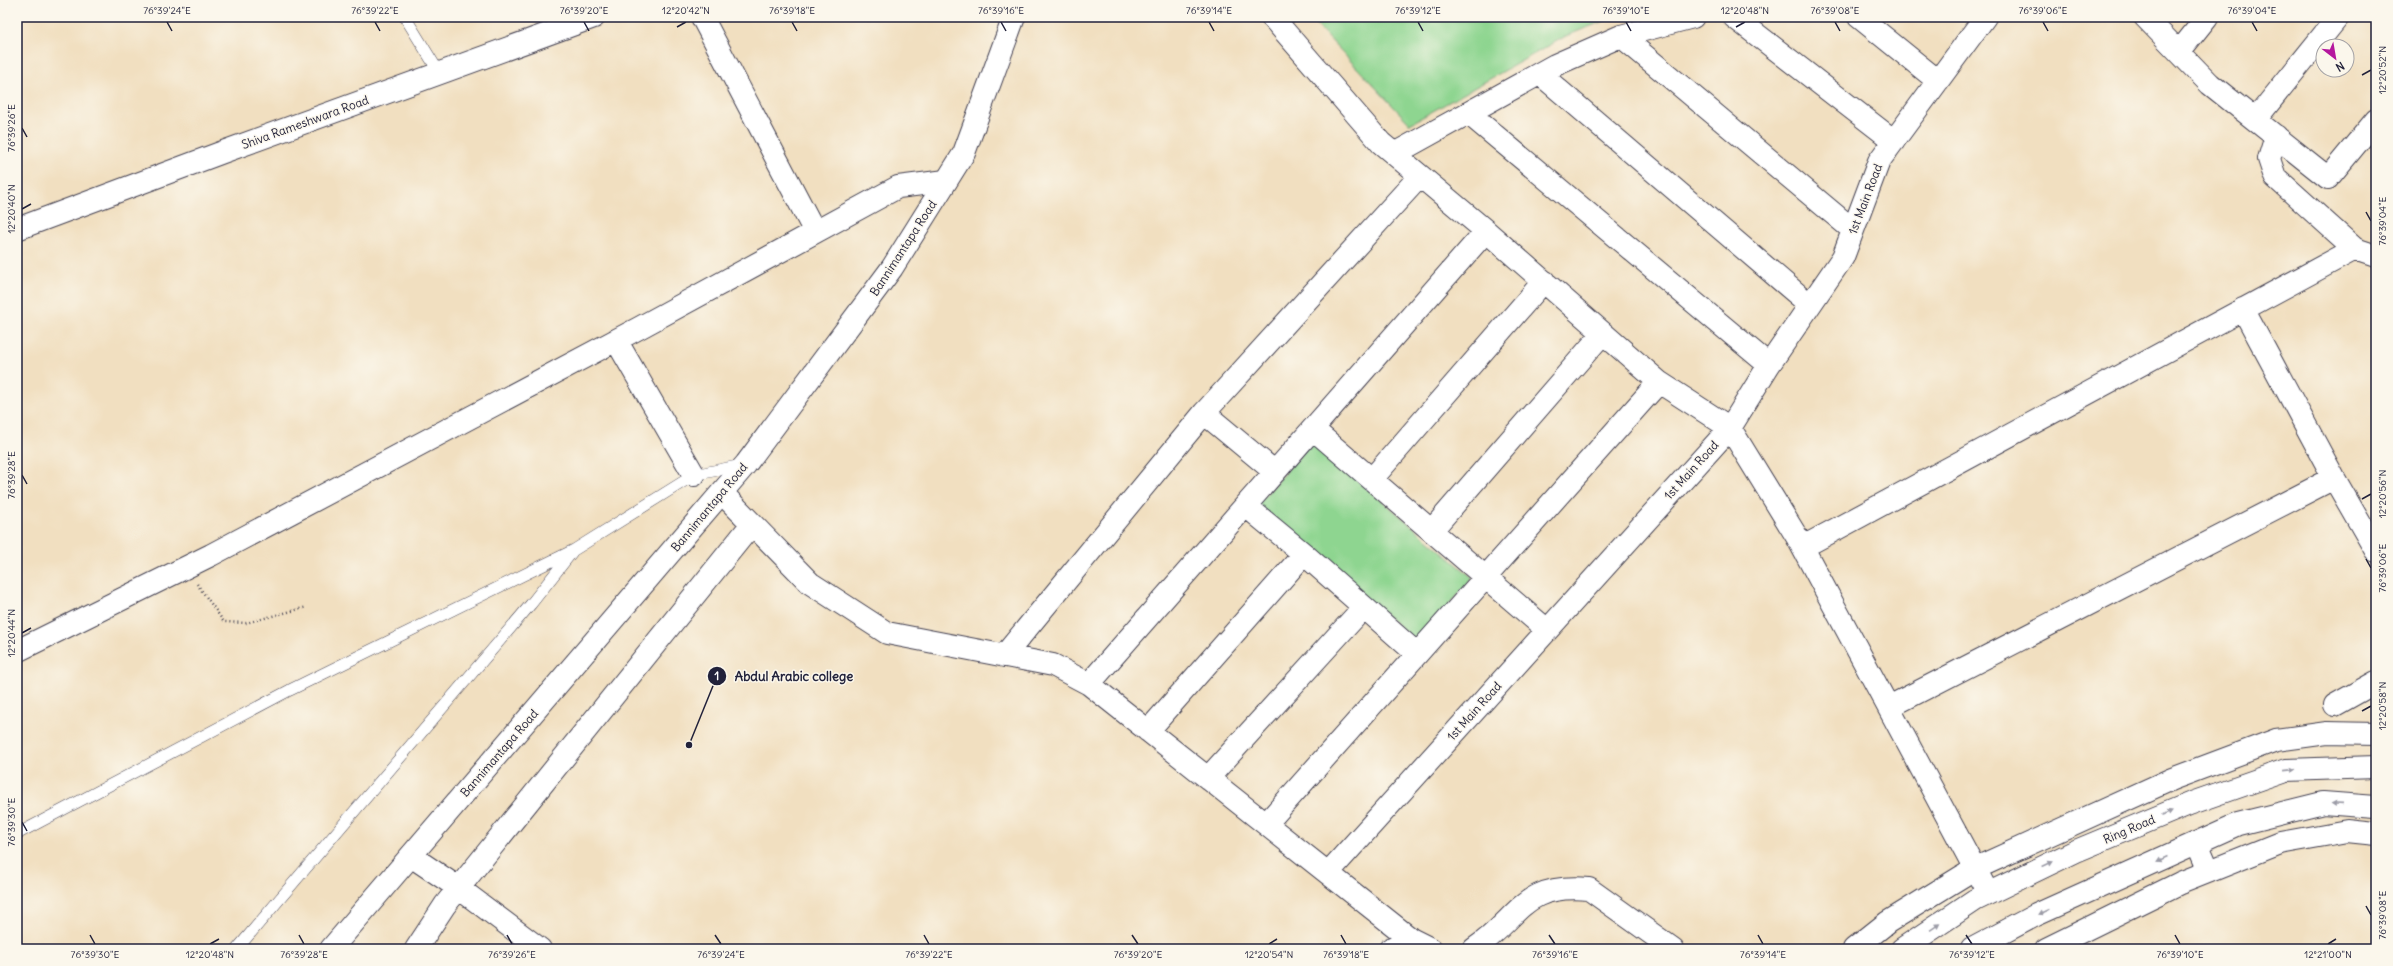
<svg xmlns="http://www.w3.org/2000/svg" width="2393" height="966" font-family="Delius,sans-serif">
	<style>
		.green { fill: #8ed590; stroke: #587c66 }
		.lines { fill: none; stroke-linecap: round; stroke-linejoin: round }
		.service-casing { stroke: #413e4f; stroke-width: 12 }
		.minor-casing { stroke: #413e4f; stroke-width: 24 }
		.tertiary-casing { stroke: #413e4f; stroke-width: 24 }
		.primary-casing { stroke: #413e4f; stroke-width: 24 }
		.trunk-casing { stroke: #413e4f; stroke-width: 24 }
		.path { stroke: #413e4f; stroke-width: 2.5; stroke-dasharray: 1 3; stroke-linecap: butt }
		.service { stroke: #fff; stroke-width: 11 }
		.minor { stroke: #fff; stroke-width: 22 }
		.tertiary { stroke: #fff; stroke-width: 22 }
		.primary { stroke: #fff; stroke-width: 22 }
		.trunk { stroke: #fff; stroke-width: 22 }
		.oneway { fill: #9c9ca7 }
		.ticks { fill: none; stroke: #22223b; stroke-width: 1.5 }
		.labels { text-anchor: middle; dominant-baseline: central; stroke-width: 3; stroke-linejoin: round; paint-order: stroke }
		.street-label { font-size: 12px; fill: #22223b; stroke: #fbf7ec }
		.leader { fill: none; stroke: #22223b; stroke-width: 1.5 }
		.callout-dot { fill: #22223b; stroke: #fbf7ec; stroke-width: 1.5 }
		.mark-label { font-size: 12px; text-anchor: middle; font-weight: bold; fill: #fff }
		.callout-label { font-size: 13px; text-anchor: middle; font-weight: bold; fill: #22223b; stroke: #fbf7ec; stroke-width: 3; stroke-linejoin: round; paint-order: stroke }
		.neatline { fill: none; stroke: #22223b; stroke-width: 1.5 }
		.ticks-label { font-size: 10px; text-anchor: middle; fill: #22223b }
	</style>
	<rect width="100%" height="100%" fill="#fbf7ec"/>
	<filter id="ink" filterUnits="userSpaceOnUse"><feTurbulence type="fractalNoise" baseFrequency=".025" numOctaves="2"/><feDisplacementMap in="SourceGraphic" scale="8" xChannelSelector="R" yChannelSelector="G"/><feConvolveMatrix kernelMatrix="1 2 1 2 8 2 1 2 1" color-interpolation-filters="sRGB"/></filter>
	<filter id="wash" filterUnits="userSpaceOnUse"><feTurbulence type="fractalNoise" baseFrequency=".012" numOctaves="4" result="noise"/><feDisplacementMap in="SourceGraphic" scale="16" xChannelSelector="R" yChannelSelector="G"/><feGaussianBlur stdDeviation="0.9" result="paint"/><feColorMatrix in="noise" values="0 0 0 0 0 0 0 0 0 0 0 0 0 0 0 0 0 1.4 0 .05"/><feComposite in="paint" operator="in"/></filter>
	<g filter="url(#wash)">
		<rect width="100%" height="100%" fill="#f1dfc0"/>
		<path class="green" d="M1309,17H1614L1566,36L1410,124Z
			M1312,441L1473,578L1417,642L1257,505Z"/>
	</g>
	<g filter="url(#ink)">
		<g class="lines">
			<defs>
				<path id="service" d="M405,17L440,74
					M17,834L290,690L574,550L694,475L742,465
					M237,949L531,604L572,552"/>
				<path id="minor" d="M702,17L815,232
					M1272,17L1381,143L1486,231L1659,382L1730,428L1797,537L1988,893
					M1734,17L1894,141
					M1859,17L1938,81
					M2145,17L2210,84L2328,178L2376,120
					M1621,36L1853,230
					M2179,52L2207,17
					M1540,74L1810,305
					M1468,113L1769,365
					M2255,120L2338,17
					M2276,136L2269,159L2275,177L2355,249L2376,256
					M1394,154L1555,65L1621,36L1693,17
					M2243,309L2334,478L2376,551
					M616,340L694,475
					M1204,413L1275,472
					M1313,429L1547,630
					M1372,479L1544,281
					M722,493L810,583L887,633L1053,665L1089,684L1411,939L1431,949
					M1246,506L1304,554L1417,654
					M1432,530L1603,333
					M1803,547L2355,249
					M17,651L211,555L639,328L898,187L946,181
					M1004,656L1204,413L1420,176
					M1089,684L1486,231
					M2335,705L2376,682
					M1889,707L2334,478
					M1148,731L1304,554
					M1208,778L1364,607
					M1266,824L1659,382
					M411,856L460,889L540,949
					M1328,873L1730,428L1769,365L1843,257L1879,161L1985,17
					M416,949L445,905L752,524
					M1390,949L1411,939
					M1474,949C1521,917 1521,883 1589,889L1673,949"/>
				<path id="tertiary" d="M17,229L223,152L594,17
					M1854,949L1888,922L1974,869L2172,779L2276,740L2327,733L2376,734
					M2046,949L2180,883L2280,843L2347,831L2376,834"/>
				<path id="primary" d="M331,949L746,464L892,268L964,153L1014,17"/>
				<path id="trunk" d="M2197,843L2209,871
					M1902,949L1975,900L2076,851L2189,804L2286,770L2376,767
					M1972,949L2036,915L2238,824L2323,803L2376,807"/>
			</defs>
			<use href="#service" class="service-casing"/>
			<use href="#minor" class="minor-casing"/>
			<use href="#tertiary" class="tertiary-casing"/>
			<use href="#primary" class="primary-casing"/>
			<use href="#trunk" class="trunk-casing"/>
			<path class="path" d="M197,584L224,622L246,623L307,607"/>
			<use href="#service" class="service"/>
			<use href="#minor" class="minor"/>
			<use href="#tertiary" class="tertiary"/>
			<use href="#primary" class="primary"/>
			<use href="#trunk" class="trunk"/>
		</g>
		<defs><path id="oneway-solid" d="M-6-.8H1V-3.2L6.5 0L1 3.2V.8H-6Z"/></defs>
		<g class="oneway">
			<use href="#oneway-solid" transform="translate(2290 770) rotate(-6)"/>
			<use href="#oneway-solid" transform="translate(2337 804) rotate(-176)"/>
			<use href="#oneway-solid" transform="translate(2167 813) rotate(-23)"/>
			<use href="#oneway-solid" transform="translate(2162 859) rotate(156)"/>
			<use href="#oneway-solid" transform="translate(2048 864) rotate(-25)"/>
			<use href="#oneway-solid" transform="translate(2043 912) rotate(156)"/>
			<use href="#oneway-solid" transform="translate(1935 927) rotate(-34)"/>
		</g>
	</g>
	<path class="ticks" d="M167,22L172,31M375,22L380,31M584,22L589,31M792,22L797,31M1001,22L1006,31M1209,22L1214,31M1418,22L1423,31M1626,22L1631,31M1835,22L1840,31M2043,22L2048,31M2252,22L2257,31M677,27L686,22M1736,27L1745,22M2362,75L2371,70M22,128L27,137M22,209L31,204M2366,212L2371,221M22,475L27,484M2362,499L2371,494M2366,559L2371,568M22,633L31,628M2362,711L2371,706M22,822L27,831M2366,906L2371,915M90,935L95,944M299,935L304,944M507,935L512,944M715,935L721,944M924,935L929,944M1132,935L1138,944M1341,935L1346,944M1549,935L1555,944M1758,935L1763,944M1966,935L1972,944M2175,935L2180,944M210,944L219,939M1269,944L1277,939M2328,944L2336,939"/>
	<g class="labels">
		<g class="street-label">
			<text transform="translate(305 122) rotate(-20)">Shiva Rameshwara Road</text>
			<text transform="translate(1865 199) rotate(-69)">1st Main Road</text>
			<text transform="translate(903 248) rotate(-57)">Bannimantapa Road</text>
			<text transform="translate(1691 470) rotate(-48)">1st Main Road</text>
			<text transform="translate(709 507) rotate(-50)">Bannimantapa Road</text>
			<text transform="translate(1474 711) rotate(-48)">1st Main Road</text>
			<text transform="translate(499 753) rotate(-49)">Bannimantapa Road</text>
			<text transform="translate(2129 829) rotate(-23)">Ring Road</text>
		</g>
	</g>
	<path class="leader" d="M689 745L717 676"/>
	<g class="callout-dot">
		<circle cx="689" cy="745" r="4"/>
		<circle cx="717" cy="676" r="10"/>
	</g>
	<g class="mark-label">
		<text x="717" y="680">1</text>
	</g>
	<g class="callout-label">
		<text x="794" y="681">Abdul Arabic college</text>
	</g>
	<rect width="2393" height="966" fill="none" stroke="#fbf7ec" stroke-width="44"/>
	<g transform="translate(2335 58) rotate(149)"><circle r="19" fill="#fbf7ec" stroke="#a4a2a5"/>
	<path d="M0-3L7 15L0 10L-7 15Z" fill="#b5179e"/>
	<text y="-6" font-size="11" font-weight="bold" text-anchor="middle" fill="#22223b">N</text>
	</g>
	<rect x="22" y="22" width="2349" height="922" class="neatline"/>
	<g class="ticks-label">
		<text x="167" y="14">76°39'24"E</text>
		<text x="375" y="14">76°39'22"E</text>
		<text x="584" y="14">76°39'20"E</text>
		<text x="686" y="14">12°20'42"N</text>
		<text x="792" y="14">76°39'18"E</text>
		<text x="1001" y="14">76°39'16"E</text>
		<text x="1209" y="14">76°39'14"E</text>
		<text x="1418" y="14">76°39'12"E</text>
		<text x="1626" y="14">76°39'10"E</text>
		<text x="1745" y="14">12°20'48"N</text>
		<text x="1835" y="14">76°39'08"E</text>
		<text x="2043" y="14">76°39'06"E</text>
		<text x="2252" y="14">76°39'04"E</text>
		<text transform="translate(2382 70) rotate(-90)" y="4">12°20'52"N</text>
		<text transform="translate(11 128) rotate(-90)" y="4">76°39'26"E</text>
		<text transform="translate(11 209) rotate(-90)" y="4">12°20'40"N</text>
		<text transform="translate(2382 221) rotate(-90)" y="4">76°39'04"E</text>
		<text transform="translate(11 475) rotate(-90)" y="4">76°39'28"E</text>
		<text transform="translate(2382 494) rotate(-90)" y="4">12°20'56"N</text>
		<text transform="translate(2382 568) rotate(-90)" y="4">76°39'06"E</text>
		<text transform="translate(11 633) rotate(-90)" y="4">12°20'44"N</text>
		<text transform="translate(2382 706) rotate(-90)" y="4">12°20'58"N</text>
		<text transform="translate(11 822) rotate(-90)" y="4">76°39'30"E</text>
		<text transform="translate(2382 915) rotate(-90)" y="4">76°39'08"E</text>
		<text x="95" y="958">76°39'30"E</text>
		<text x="210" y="958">12°20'48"N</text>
		<text x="304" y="958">76°39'28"E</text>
		<text x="512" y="958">76°39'26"E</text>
		<text x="721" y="958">76°39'24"E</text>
		<text x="929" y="958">76°39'22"E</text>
		<text x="1138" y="958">76°39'20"E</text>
		<text x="1269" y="958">12°20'54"N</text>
		<text x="1346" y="958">76°39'18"E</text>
		<text x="1555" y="958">76°39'16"E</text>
		<text x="1763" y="958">76°39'14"E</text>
		<text x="1972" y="958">76°39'12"E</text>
		<text x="2180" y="958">76°39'10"E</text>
		<text x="2328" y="958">12°21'00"N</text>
	</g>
</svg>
